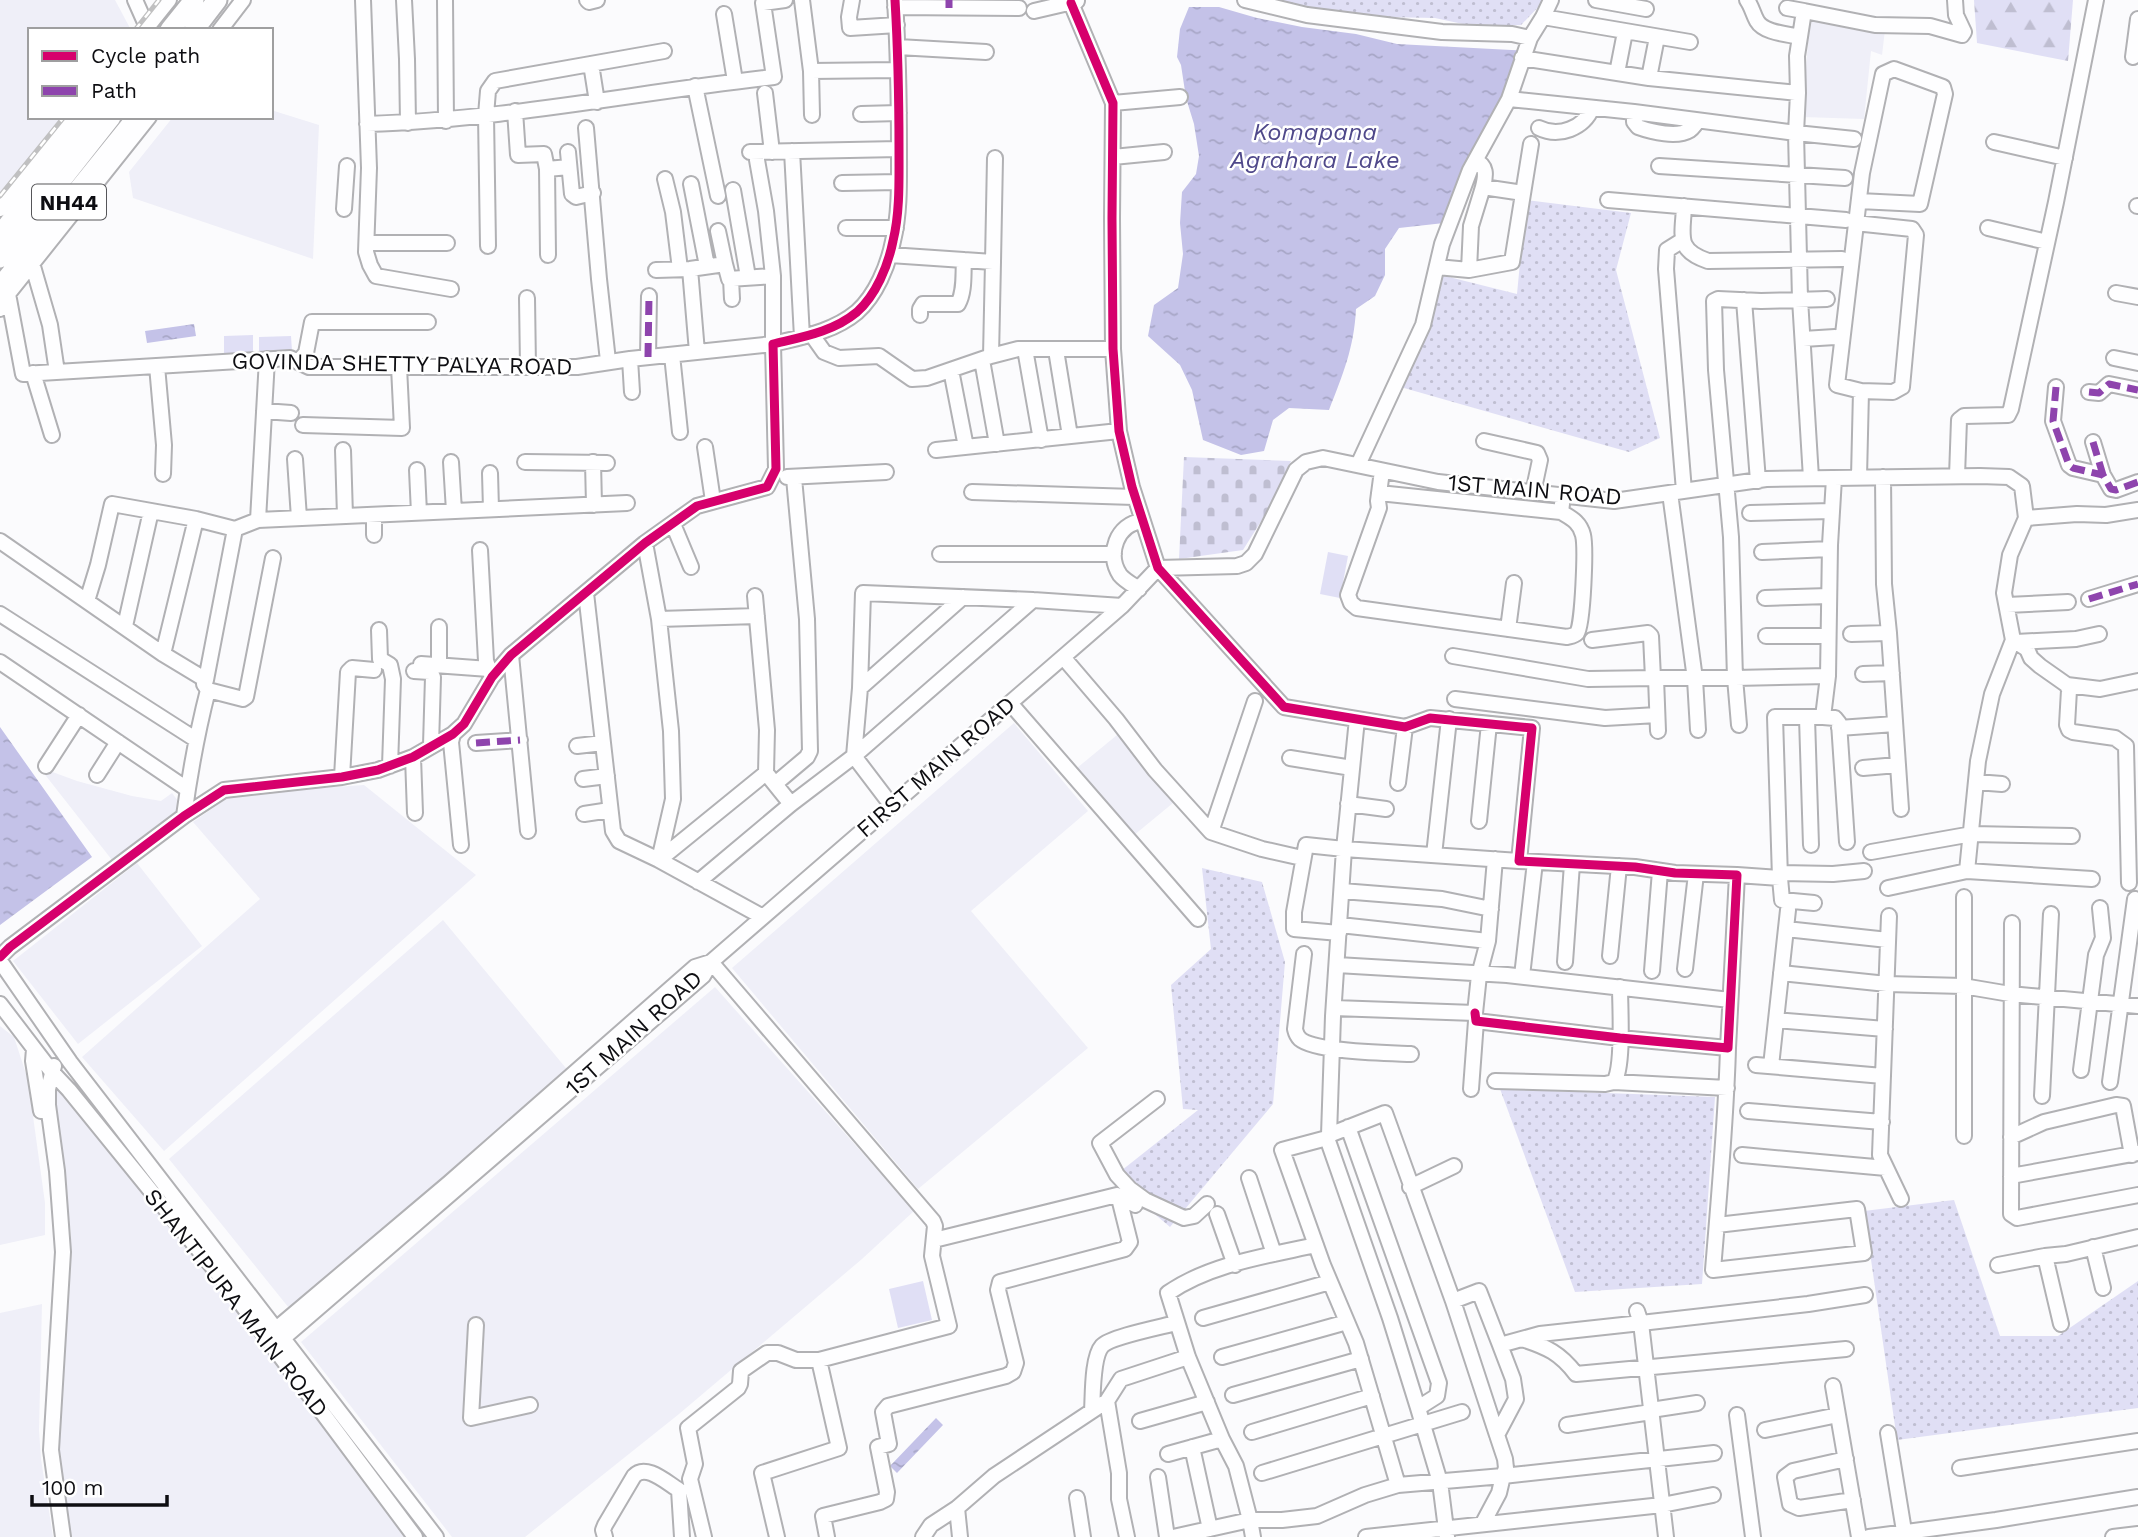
<svg xmlns="http://www.w3.org/2000/svg" width="2138" height="1537" font-family="'Work Sans',sans-serif">
	<style>
		.built { fill: #efeff8 }
		.grass { fill: url(#grass-dots) }
		.forest { fill: url(#forest-firs) }
		.cemetery { fill: url(#cemetery-stones) }
		.pitch { fill: #e0dff5 }
		.water { fill: url(#water-ripples) }
		.lines { fill: none; stroke-linecap: round; stroke-linejoin: round }
		.minor-casing { stroke: #b1b1b4; stroke-width: 18 }
		.highway-casing { stroke: #b1b1b4; stroke-width: 23 }
		.minor { stroke: #fefeff; stroke-width: 14 }
		.highway { stroke: #fefeff; stroke-width: 19 }
		.rail-casing { stroke: #c0c0c1; stroke-width: 5 }
		.rail { stroke: #fff; stroke-width: 2.5; stroke-dasharray: 8; stroke-linecap: butt }
		.quiet { stroke: #8e44ad; stroke-width: 7; stroke-dasharray: 14 7; stroke-linecap: butt }
		.cycleway-casing { stroke: #fff; stroke-width: 13 }
		.cycleway { stroke: #d6006c; stroke-width: 9 }
		.labels { text-anchor: middle; dominant-baseline: central; stroke-width: 5; stroke-linejoin: round; paint-order: stroke }
		.shield { fill: #fff; stroke: #565659; stroke-width: 2 }
		.shield-label { font-size: 21px; font-weight: bold; fill: #0e0e12 }
		.street-label { font-size: 23px; fill: #0e0e12; stroke: #fff }
		.water-label { font-size: 24px; font-style: italic; fill: #4f488a; stroke: #fff }
	</style>
	<defs>
		<pattern id="grass-dots" width="8" height="8" patternUnits="userSpaceOnUse" patternTransform="scale(1.75)"><rect width="8" height="8" fill="#e0dff5"/><path d="M2 2h.1M6 6h.1" fill="none" stroke="#bfbed1" stroke-width="1.8" stroke-linecap="round"/></pattern>
		<pattern id="forest-firs" width="22" height="20" patternUnits="userSpaceOnUse" patternTransform="scale(1.75)"><rect width="22" height="20" fill="#e0dff5"/><path d="M5 1l3.5 6h-7zM16 11l3.5 6h-7z" fill="#bfbed1"/></pattern>
		<pattern id="cemetery-stones" width="16" height="16" patternUnits="userSpaceOnUse" patternTransform="scale(1.75)"><rect width="16" height="16" fill="#e0dff5"/><path d="M2 7V4a2 2 0 0 1 4 0v3zM10 15v-3a2 2 0 0 1 4 0v3z" fill="#bfbed1"/></pattern>
		<pattern id="water-ripples" width="26" height="14" patternUnits="userSpaceOnUse" patternTransform="scale(1.75)"><rect width="26" height="14" fill="#c4c2e8"/><path d="M2 4q2-2 4 0t4 0M15 11q2-2 4 0t4 0" fill="none" stroke="#a7a6c6"/></pattern>
	</defs>
	<rect width="100%" height="100%" fill="#fbfbfd"/>
	<path class="built" d="M0,0H115L131,30H30V117L70,118L24,166L0,200Z
		M1810,18L1885,30L1882,55L1871,51L1864,119L1802,117Z
		M271,110L319,125L313,259L133,198L129,172L173,117H271Z
		M1014,723L1088,811L971,911L1088,1048L918,1189L732,968Z
		M1117,735L1173,803L1133,836L1077,768Z
		M39,767L77,781L132,796L161,801L172,793L182,806L112,860Z
		M364,785L476,875L164,1151L82,1057L260,899L193,822L233,794Z
		M137,863L202,946L78,1044L13,961Z
		M443,920L570,1073L293,1313L169,1159Z
		M715,987L914,1211L862,1259L679,1414L525,1537H452L301,1342Z
		M0,1026L14,1037L28,1080L45,1203V1235L0,1245Z
		M53,1083L306,1379L433,1537H66L58,1477L56,1432L71,1235Z
		M42,1304L39,1430L41,1459L53,1537H0V1313Z"/>
	<path class="grass" d="M1260,0H1545L1521,25L1477,27L1435,18L1384,17L1295,7Z
		M1526,200L1631,213L1616,270L1660,438L1629,452L1397,386L1431,324L1441,275L1517,294Z
		M1202,868L1262,882L1285,962L1273,1104L1170,1227L1112,1178L1198,1110L1183,1109L1171,985L1211,949Z
		M1500,1089L1715,1097L1702,1284L1575,1292Z
		M1954,1200L2000,1336H2058L2138,1281V1408L1897,1440L1864,1211Z"/>
	<path class="forest" d="M1974,0H2073L2068,61L1977,43Z"/>
	<path class="cemetery" d="M1184,457L1291,461L1265,515L1243,550L1179,559Z"/>
	<path class="pitch" d="M253,335V353L224,354V336Z
		M291,336L292,351L259,352V337Z
		M1328,552L1348,556L1340,598L1320,594Z
		M923,1281L932,1320L898,1328L889,1289Z"/>
	<path class="water" d="M1189,7H1219L1257,18L1302,27L1356,34L1397,44L1530,51L1453,222L1399,228L1385,249V275L1375,296L1356,309C1354,348 1343,374 1329,410L1289,408L1273,420L1264,451L1241,455L1203,440L1192,390L1180,365L1148,336L1154,305L1178,288L1183,254L1180,223L1182,192L1196,174L1199,156L1194,124L1186,98L1181,65L1177,57L1180,29Z
		M194,324L196,336L147,343L145,331Z
		M0,727L92,857L0,925Z
		M936,1418L943,1425L897,1473L890,1466Z"/>
	<g class="lines">
		<defs>
			<path id="minor" d="M135,0L147,27
				M363,0L369,168L366,252L370,265L376,276L451,289
				M404,0L407,59L408,123
				M445,0L446,121
				M587,0L589,2L597,0
				M802,0L811,71L812,115
				M852,0L849,17L850,28L897,25
				M1245,0L1307,15L1442,32L1512,34L1530,38
				M1596,0L1646,9
				M1747,0C1752,7 1753,14 1757,21C1764,33 1787,34 1800,37
				M1071,3L1113,103L1112,218L1113,349L1119,431L1132,487L1158,568L1284,707L1405,727L1430,718L1532,728L1519,861L1635,867L1675,873L1737,875L1728,1048L1620,1038L1476,1021L1475,1013
				M895,7L1019,8
				M1787,8L1804,11L1797,56L1798,93L1796,133L1800,299L1811,478
				M1034,11L1077,1
				M1804,11L1875,25L1930,26L1962,35L1964,32L1956,15L1955,0
				M724,14L735,81
				M1543,17L1551,0
				M145,30L169,0
				M220,30L243,0
				M1690,42L1543,17L1530,38L1509,99L1634,112L1796,133L1854,139
				M898,47L986,52
				M2133,57L2138,19
				M1522,58L1649,78L1798,93
				M591,64L597,102
				M811,71L898,70
				M1617,73L1625,32
				M1649,78L1657,37
				M695,86L718,196
				M765,93L772,152
				M1113,103L1180,97
				M515,111L518,155L544,154L547,169L569,167
				M1634,112V122L1638,127C1652,132 1677,138 1690,130C1693,128 1695,124 1698,121
				M861,114L899,113
				M367,124C504,120 638,92 774,77L763,3L785,0
				M586,128L599,279L608,361
				M1539,128C1559,138 1584,128 1592,108
				M1994,142L2065,158
				M792,151L802,337
				M568,152L572,194L576,197L593,193
				M750,152L899,149
				M1113,157L1164,152
				M1475,161C1487,165 1486,175 1483,187
				M1659,166L1845,178
				M547,169L548,255
				M665,179L673,212L680,269
				M842,183L899,182
				M691,184L707,266
				M733,190L748,277
				M1608,200L1846,220
				M1859,201L1920,204L1945,94L1943,87L1894,69L1883,74L1862,173L1837,385L1861,391
				M1684,206C1683,235 1675,250 1708,261L1842,259
				M2137,206H2138
				M0,209L74,117
				M344,209L347,166
				M1855,223L1912,229L1916,235L1902,387L1893,392L1861,391L1859,477
				M846,228H896
				M1988,228L2047,242
				M718,231L725,264
				M1683,240L1667,250L1666,269L1684,491
				M367,243H447
				M488,246L486,115L488,91L495,81L664,51
				M890,255L993,262L991,356
				M993,262L995,158
				M32,263L50,325L57,372
				M1437,267L1469,270L1512,262L1531,144
				M690,269L697,352
				M656,270L690,269L725,264L729,279L773,276
				M1469,270L1471,226L1483,187L1523,193
				M731,279L732,299
				M2116,293L2138,297
				M8,294L23,374L290,358L309,367H577L630,359L773,344V276L766,211L757,160
				M527,298L528,367
				M1827,299L1761,301L1718,299L1714,301L1716,370L1731,537L1735,678L1828,676L1830,545L1834,478
				M1744,300L1758,481
				M0,309L8,294L149,117
				M920,315V309L923,304H958C965,291 963,274 964,260
				M812,335L824,352L839,358L879,356L912,379L927,378L991,356L1018,349H1113
				M1803,339L1835,337
				M1025,349L1041,440
				M1056,350L1070,436
				M672,355L680,432
				M648,357L649,296
				M2114,358L2138,363
				M630,359L632,392
				M982,360L997,444
				M298,362L306,353L312,322H428
				M157,366L164,445L163,474
				M951,370L966,447
				M33,373L52,435
				M2056,387L2053,421L2069,465L2073,468L2103,475L2111,489L2116,490L2138,482
				M2089,392L2099,393L2109,384L2138,390
				M264,411L291,413
				M303,425L402,428L399,367
				M1484,441L1537,453L1540,460L1533,493
				M2093,442L2103,475
				M705,447L713,501
				M343,450L345,516
				M936,450L1119,431
				M295,459L299,518
				M451,462L454,511
				M525,462L607,463
				M593,462L594,505
				M1358,465L1423,325L1442,244L1470,170L1509,99
				M417,470L419,513
				M1382,471L1378,501L1379,508L1348,595L1351,603L1357,608L1567,637C1571,636 1574,636 1577,633C1583,624 1586,547 1583,535C1580,522 1571,518 1561,512
				M490,473L491,509
				M1957,476L1959,420L1964,416L2008,415L2011,409L2056,202L2096,0
				M787,477L886,472
				M1883,477L1884,584L1889,633L1901,809
				M972,492L1134,497
				M1379,493L1561,512L1562,504
				M1670,493L1695,679L1698,730
				M1750,513L1832,511
				M374,515V535
				M2026,518L2077,514L2106,515L2138,510
				M258,520L267,359
				M673,524L691,567
				M0,541L163,654L206,680L235,529
				M645,543L659,619L671,731L673,799L659,860
				M480,550L486,661L492,677
				M1762,552L1830,549
				M940,554H1114
				M1158,568L1237,566L1246,563L1255,554L1296,470L1306,462L1323,458L1438,482L1614,501L1766,479L1980,476L2009,477L2022,486L2026,518
				M1139,589C1133,585 1125,581 1120,575C1106,554 1117,524 1142,521
				M586,593L613,831L619,841L659,860L763,917
				M755,596L767,730L766,773L791,804
				M1765,598L1829,596
				M2089,599L2138,584
				M87,601L98,565L112,504L196,519L235,529L258,520L627,503
				M2007,605L2068,602
				M0,614L195,739
				M659,619L757,616
				M125,626L151,511
				M439,627V665
				M1508,629L1514,583
				M379,630L380,659L390,665L393,679L390,766
				M1851,634L1889,633
				M1766,636H1828
				M1592,640L1648,633L1651,636L1653,678
				M2013,640L2027,649L2031,658L2040,666L2067,685L2069,690L2067,725L2069,730L2073,732L2115,738L2126,746L2129,883
				M2016,642L2076,639L2099,634
				M163,654L196,519
				M511,655L528,831
				M1453,656L1588,679L1656,678
				M1063,657L1116,719L1155,770L1211,832L1255,701
				M0,662L187,789
				M421,664L489,669
				M414,671L430,672L433,677L431,745
				M1863,674L1892,673
				M2067,685L2100,689L2138,681
				M860,688L963,597
				M208,690L243,699L246,697L273,558
				M1455,699L1605,718L1657,715
				M1010,703L1198,919
				M1823,717L1835,718L1839,723L1847,842
				M1807,718L1811,845
				M1357,719L1344,849L1519,861
				M1839,728L1895,724
				M1658,731L1656,678H1735L1739,725
				M453,734L451,742L461,845
				M476,743L520,740
				M577,746L603,743
				M413,757L415,813
				M1290,758L1352,768
				M46,766L79,715
				M1863,768L1897,765
				M97,775L118,742
				M342,777L348,672L352,668L374,670
				M583,779L607,776
				M1976,782L2002,784
				M1398,783L1405,727
				M775,784L807,757L810,751L807,619L794,478
				M1348,804L1386,809
				M892,806L854,756L860,688L863,593L1033,600L1122,606
				M584,814L610,810
				M184,816C190,772 197,733 208,690L204,684
				M1479,821L1489,724
				M1211,832L1262,849L1302,858
				M1871,852L1972,834L2072,836
				M1434,855L1449,719
				M659,860L766,773
				M1967,871L1978,761L1992,694L2013,640L2004,593L2010,555L2026,518
				M1781,873L1833,874L1864,871
				M1737,875L1780,878L1782,900L1814,903
				M1780,878L1775,717H1823L1828,676
				M698,882L791,804L854,756L1033,600
				M1888,888L1967,871L2092,879
				M1342,891L1442,899L1491,909
				M1889,916L1880,1155L1901,1199
				M2012,923L2011,1214L2017,1218L2138,1195
				M1340,925L1488,941
				M1786,929L1888,940
				M1304,954L1295,1029C1296,1033 1296,1035 1300,1039C1315,1052 1388,1053 1411,1054
				M1610,956L1619,866
				M0,957L10,947L184,816L224,790L342,777L378,770L413,757L453,734L464,724L492,677L511,655L645,543L697,506L767,487L776,469L773,344C802,337 833,332 857,312C876,295 888,266 893,241C900,213 899,180 899,150C899,100 898,50 895,0
				M0,961L70,1062L436,1537
				M711,962L933,1221L935,1226L932,1256L949,1326L819,1360L839,1448L762,1473L777,1537
				M1565,962L1572,864
				M1337,965L1507,975L1730,1000
				M1685,969L1696,874
				M1652,971L1660,871
				M1781,973L1887,984L1963,986L2010,994L2138,1006
				M1522,976L1535,862
				M0,1004L52,1072L69,1090L228,1286L415,1537
				M1334,1008L1475,1013L1479,975L1488,941L1495,859
				M1776,1020L1885,1029
				M34,1049L33,1061L41,1111
				M1756,1065L1883,1076
				M54,1066L48,1089V1105L57,1171L63,1252L51,1450L63,1537
				M1771,1066L1788,910
				M2081,1070L2096,955L2103,938L2100,908
				M1495,1081L1605,1084L1614,1082C1624,1066 1620,1008 1620,987
				M1614,1082L1727,1088
				M2110,1082L2135,899
				M1471,1089L1476,1021
				M2042,1096L2051,914
				M1157,1099L1100,1143L1117,1175L1130,1189L1145,1200L1184,1218L1194,1216L1207,1204
				M1748,1111L1882,1122
				M1348,1127L1439,1383L1437,1396L1418,1408
				M1329,1135L1327,1138L1282,1150L1323,1265L1356,1343L1398,1485L1503,1476L1506,1468L1505,1459L1497,1435L1453,1301L1385,1113L1329,1135L1333,1016L1344,849L1306,845L1294,912V929L1339,933
				M1964,1136V897
				M2011,1137L2044,1122L2116,1105L2123,1106L2132,1155
				M1327,1138L1390,1318L1418,1408L1440,1482L1447,1537
				M1742,1155L1886,1168
				M2011,1176L2138,1153
				M1249,1178L1274,1254
				M1410,1187L1454,1166
				M1217,1214L1235,1265
				M1717,1225L1857,1209L1864,1253L1713,1270C1719,1196 1726,1122 1728,1048
				M934,1240L1117,1195L1135,1205
				M2093,1247L2103,1288
				M2045,1256L2066,1254L2138,1237
				M1998,1265L2045,1256L2061,1324
				M1453,1301L1479,1291L1500,1345L1540,1334L1641,1323L1666,1537
				M1637,1311L1641,1323L1808,1304L1865,1295
				M1203,1318L1330,1282
				M476,1325L471,1418L530,1405
				M269,1335L449,1183L695,967L711,962
				M1522,1339C1547,1347 1560,1353 1576,1374L1846,1349
				M273,1347L703,976L711,962L1122,606L1158,568
				M1222,1357L1347,1322
				M1833,1386L1859,1537
				M1233,1395L1361,1359
				M1107,1401L1119,1473V1499L1127,1537
				M1651,1410L1697,1403
				M1092,1411C1093,1396 1092,1357 1102,1346C1110,1337 1161,1327 1176,1323
				M1737,1415L1753,1537
				M1140,1421L1207,1402
				M1567,1425L1651,1412
				M1765,1430L1838,1415
				M1252,1432L1372,1396
				M1888,1433L1904,1531
				M1497,1435L1516,1399L1513,1379L1500,1345
				M1192,1447L1210,1529
				M1168,1454L1222,1439
				M1846,1459L1793,1471L1785,1477L1790,1504L1799,1508L1853,1500
				M1960,1468L2138,1441
				M1262,1473L1462,1412
				M1158,1477L1167,1537
				M1077,1498L1083,1537
				M957,1508L960,1537
				M1483,1523L1499,1493L1503,1476L1714,1453
				M605,1537L603,1530L605,1525L634,1476C646,1463 667,1483 679,1490L682,1537
				M704,1537L690,1479L695,1464L688,1428L738,1388L740,1384L741,1371L767,1353H778L796,1360H819
				M827,1537L823,1516L880,1502L886,1499L887,1492L878,1447L889,1444L883,1412L888,1406L1006,1376L1013,1372L1016,1363L998,1290L1000,1282L1125,1249L1130,1242L1119,1198
				M923,1537L931,1525L957,1508L994,1476L1107,1401L1121,1379L1188,1357
				M1173,1537L1250,1520L1236,1466L1222,1439L1188,1357L1168,1293C1210,1264 1266,1256 1316,1245
				M1253,1537L1250,1520H1282L1317,1516L1365,1495L1398,1485
				M1366,1537L1662,1505L1713,1495
				M1869,1537L1996,1520L2138,1497
				M2113,1537L2138,1534"/>
			<path id="highway" d="M170,30L194,0
				M194,30L217,0
				M0,235L92,117
				M0,258L111,117
				M0,287L137,117"/>
		</defs>
		<use href="#minor" class="minor-casing"/>
		<use href="#highway" class="highway-casing"/>
		<use href="#minor" class="minor"/>
		<use href="#highway" class="highway"/>
		<defs>
			<path id="rail" d="M135,30L159,0
				M0,196L64,117"/>
		</defs>
		<use href="#rail" class="rail-casing"/>
		<use href="#rail" class="rail"/>
		<path class="quiet" d="M949,0V8
			M648,357L649,296
			M2056,387L2053,421L2069,465L2073,468L2103,475L2111,489L2116,490L2138,482
			M2089,392L2099,393L2109,384L2138,390
			M2093,442L2103,475
			M2089,599L2138,584
			M476,743L520,740"/>
		<defs>
			<path id="cycleway" d="M1071,3L1113,103L1112,218L1113,349L1119,431L1132,487L1158,568L1284,707L1405,727L1430,718L1532,728L1519,861L1635,867L1675,873L1737,875L1728,1048L1620,1038L1476,1021L1475,1013
				M0,957L10,947L184,816L224,790L342,777L378,770L413,757L453,734L464,724L492,677L511,655L645,543L697,506L767,487L776,469L773,344C802,337 833,332 857,312C876,295 888,266 893,241C900,213 899,180 899,150C899,100 898,50 895,0"/>
		</defs>
		<use href="#cycleway" class="cycleway-casing"/>
		<use href="#cycleway" class="cycleway"/>
	</g>
	<g class="labels">
		<rect class="shield" x="32" y="184.5" width="74" height="35" rx="5"/>
		<g class="shield-label">
			<text x="69" y="202">NH44</text>
		</g>
		<g class="street-label">
			<text transform="translate(402 364) rotate(1)">GOVINDA SHETTY PALYA ROAD</text>
			<text transform="translate(1535 490) rotate(5)">1ST MAIN ROAD</text>
			<text transform="translate(936 767) rotate(-41)">FIRST MAIN ROAD</text>
			<text transform="translate(634 1033) rotate(-42)">1ST MAIN ROAD</text>
			<text transform="translate(236 1303) rotate(52)">SHANTIPURA MAIN ROAD</text>
		</g>
		<g class="water-label">
			<text x="1315" y="132">Komapana<tspan x="1315" dy="28">Agrahara Lake</tspan></text>
		</g>
	</g>
	<rect x="28" y="28" width="245" height="91" fill="#ffffff" stroke="#9f9fa0" stroke-width="2"/>
	<rect x="42" y="51" width="35" height="10" fill="#d6006c" stroke="#9f9fa0" stroke-width="2"/>
	<text x="91" y="63" font-size="21" fill="#0e0e12">Cycle path</text>
	<rect x="42" y="86" width="35" height="10" fill="#8e44ad" stroke="#9f9fa0" stroke-width="2"/>
	<text x="91" y="98" font-size="21" fill="#0e0e12">Path</text>
	<path d="M32 1495v10h135v-10" fill="none" stroke="#0e0e12" stroke-width="3.5"/>
	<text x="42" y="1495" font-size="21" fill="#0e0e12" stroke="#ffffff" stroke-width="5" paint-order="stroke">100 m</text>
</svg>
